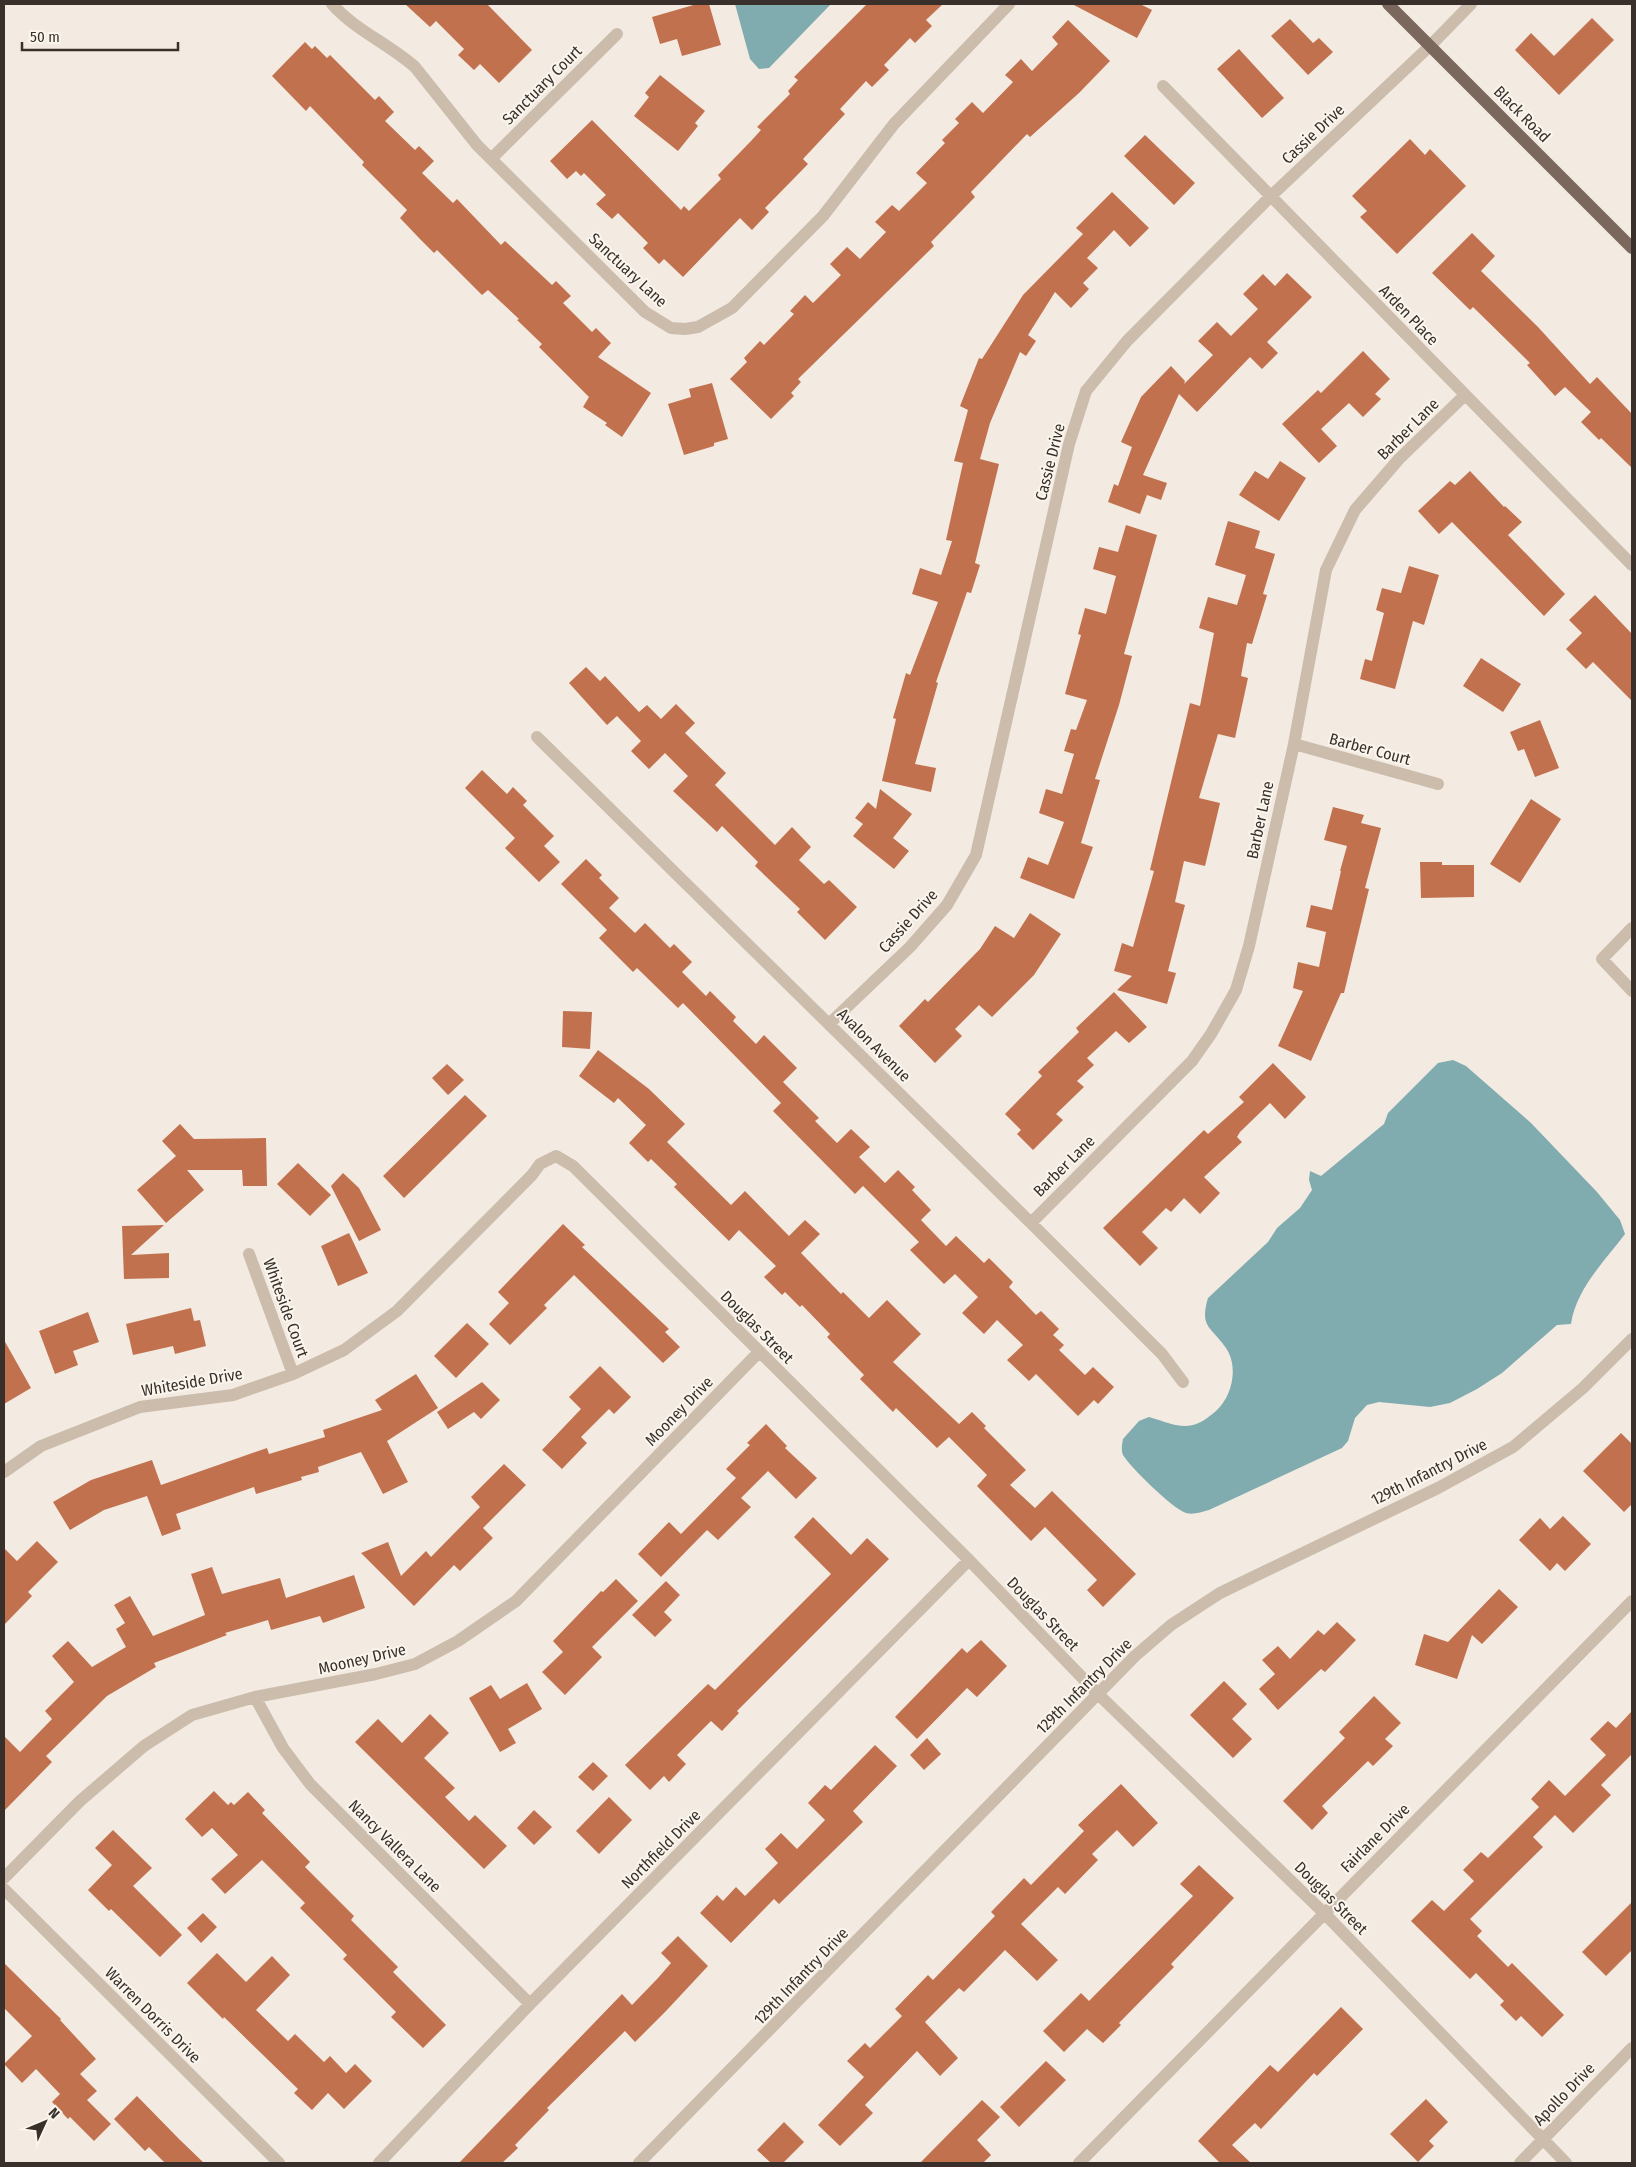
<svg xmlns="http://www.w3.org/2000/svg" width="1636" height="2167" font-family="'Fira Sans Condensed',sans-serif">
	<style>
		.water { fill: #80abaf }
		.building { fill: #c2714f }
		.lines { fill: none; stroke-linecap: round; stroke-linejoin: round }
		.minor { stroke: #cbbcac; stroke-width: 12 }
		.major { stroke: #7b685d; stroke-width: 12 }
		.labels { text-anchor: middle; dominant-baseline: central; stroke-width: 4; stroke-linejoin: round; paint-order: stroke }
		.street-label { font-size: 16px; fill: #39302b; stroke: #faf5ed }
	</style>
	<rect width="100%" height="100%" fill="#f3ebe1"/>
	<path class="water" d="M735,4H831L769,68L759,69L750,59Z
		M1453,1060L1466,1066L1531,1123L1597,1192L1620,1220L1625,1234C1604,1262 1576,1289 1571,1324L1557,1325L1502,1373L1477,1389L1450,1403L1430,1407L1379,1402L1367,1405L1355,1418L1348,1441L1342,1448L1209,1510C1201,1512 1194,1515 1186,1513C1173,1509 1130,1467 1123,1455C1121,1450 1122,1444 1123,1439L1139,1421L1149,1417C1179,1426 1190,1434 1216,1411C1232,1397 1239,1367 1226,1348C1212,1327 1199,1328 1208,1298L1268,1242L1277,1228L1300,1208L1312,1190L1309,1180L1310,1171L1321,1176L1384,1124L1388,1113L1438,1063Z"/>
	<path class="building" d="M405,4H487L532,50L499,83L480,64L474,70L458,55L464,49L436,21L430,27Z
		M697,4H709L721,45L682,56L677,39L660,44L652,17Z
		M867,4H943L926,20L932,26L915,43L910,38L884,65L889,70L872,87L866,81L840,109L845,114L803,159L808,164L765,208L769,212L752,230L740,218L683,277L664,259L659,264L643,248L648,243L618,213L612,219L596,204L606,195L584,173L581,176L576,171L567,179L550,161L592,120L681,210L684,206L689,211L721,179L718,175L751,141L761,130L757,127L790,94L788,91L798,80L794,77Z
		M1072,4H1140L1152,10L1137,38Z
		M1592,18L1614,40L1559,95L1515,50L1531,33L1554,56Z
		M1290,19L1313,43L1319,38L1333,52L1308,75L1271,36Z
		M1068,20L1110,61L1079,93L1030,137L1027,134L971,192L975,197L931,242L934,246L798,379L801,382L791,393L794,396L771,419L730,379L747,362L744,358L760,341L764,345L794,314L790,311L805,295L813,303L841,275L830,264L847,247L860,259L886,232L875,222L892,205L899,211L927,183L916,173L945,143L942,140L959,123L955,119L972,102L983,113L1013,82L1005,75L1021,59L1032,71L1058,44L1052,37Z
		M305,42L312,49L315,46L327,58L330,55L375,100L379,96L394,112L385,121L415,150L419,146L434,161L422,173L453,203L457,199L501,245L505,241L552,285L556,281L571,296L563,303L592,332L596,328L611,343L598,357L651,393L622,437L605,425L607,423L583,407L589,397L539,347L542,344L517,320L519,319L488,290L482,295L437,250L434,253L419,238L400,218L407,210L362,165L364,162L310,106L306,111L272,76Z
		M1239,49L1284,98L1262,118L1217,69Z
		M660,75L705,111L695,123L698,126L678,151L634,116L649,97L645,93Z
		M1145,135L1195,183L1174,205L1124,156Z
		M1410,139L1425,155L1430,149L1466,186L1397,254L1360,217L1367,211L1352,196Z
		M1112,192L1149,228L1130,247L1114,230L1087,258L1098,268L1083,283L1089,289L1071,308L1055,292L1028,335L1036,341L1026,356L1020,352L990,423L980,459L999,464L975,563L980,565L971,593L967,592L936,682L938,683L915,764L936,768L931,792L882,781L896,719L893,718L906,673L910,675L938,602L912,594L920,568L941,575L952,541L946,540L963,463L954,461L968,410L960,406L979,358L982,359L1023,295L1083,234L1076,228Z
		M1472,233L1495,256L1481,271L1538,327L1590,384L1597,377L1632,414V468L1601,438L1599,440L1581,422L1591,412L1565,387L1555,396L1527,365L1530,363L1473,307L1470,310L1432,273Z
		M1287,273L1312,297L1267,342L1278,353L1262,369L1250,357L1197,412L1179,394L1143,475L1167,483L1161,500L1147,495L1140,514L1108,502L1114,484L1118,486L1132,447L1121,442L1141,397L1171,366L1185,381L1184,384L1213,355L1198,341L1217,322L1231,336L1258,309L1243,294L1263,274L1275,286Z
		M1363,351L1390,379L1375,394L1381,399L1363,417L1349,403L1321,429L1337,446L1319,463L1282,424L1318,390L1321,393Z
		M712,383L728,439L714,443V446L684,455L668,404L691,397L689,389Z
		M1280,461L1306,478L1279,521L1239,495L1255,471L1268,479Z
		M1470,471L1504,507L1505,506L1522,522L1508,535L1565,594L1544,616L1452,522L1439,534L1418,511L1450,481L1455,485Z
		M1228,521L1260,531L1255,548L1275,554L1263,594L1267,595L1252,644L1247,643L1241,676L1248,678L1235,738L1218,734L1199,798L1220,803L1205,866L1184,861L1175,902L1185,905L1168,971L1176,973L1167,1004L1117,990L1132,976L1114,971L1122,943L1133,947L1154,871L1150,870L1190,703L1200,706L1214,633L1199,628L1208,597L1237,605L1246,575L1215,565Z
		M1126,525L1157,535L1124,654L1132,656L1119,705L1095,779L1100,780L1081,843L1093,847L1074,899L1020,878L1028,857L1048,865L1064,822L1039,813L1046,789L1062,794L1074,754L1064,751L1071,729L1076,730L1087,700L1065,694L1081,635L1078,634L1085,608L1106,614L1116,576L1093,569L1099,547L1118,552Z
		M1409,566L1439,575L1424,625L1413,621L1395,689L1360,679L1365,659L1372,661L1384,613L1376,610L1382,588L1401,593Z
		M1595,595L1632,634V701L1593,662L1586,669L1566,649L1582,633L1569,620Z
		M1481,658L1521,684L1503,712L1463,686Z
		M586,667L600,681L605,676L639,712L647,705L661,719L676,704L695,723L685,733L726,773L715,785L775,845L792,827L811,847L799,860L824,884L829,880L857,907L825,940L797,912L800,909L755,866L758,862L722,826L717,832L673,791L688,776L665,753L649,769L631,751L641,741L617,716L607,725L569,683Z
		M1540,720L1559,768L1535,777L1524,749L1518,751L1510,732Z
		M482,770L507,794L513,787L527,801L523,805L554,836L544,846L560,862L539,882L505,848L515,838L465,788Z
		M880,789L912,814L893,838L909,851L894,869L853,836L863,824L855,818L868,802L876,809Z
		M1531,799L1561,819L1520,883L1490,864Z
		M1333,807L1364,815L1361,823L1381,828L1365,888L1369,889L1344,993H1341L1311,1061L1278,1046L1303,991L1293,988L1298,962L1319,967L1326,932L1306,927L1311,905L1332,910L1341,871H1340L1347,846L1324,840Z
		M586,859L602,875L599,878L619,898L609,908L635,933L645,923L670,948L674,944L692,962L682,972L706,996L710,991L736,1017L733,1021L756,1044L764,1035L797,1068L783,1082L819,1118L815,1121L837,1143L851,1129L870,1147L859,1157L885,1183L898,1170L915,1187L912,1190L931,1210L921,1220L946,1246L956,1236L984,1263L989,1258L1013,1282L1009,1287L1036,1315L1041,1311L1059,1329L1053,1335L1064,1345L1059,1350L1085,1375L1093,1367L1114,1387L1098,1404L1094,1400L1078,1416L1036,1374L1029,1381L1007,1360L1023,1345L997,1320L984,1334L962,1313L978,1297L955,1274L944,1284L910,1250L919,1242L863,1186L855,1194L773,1111L781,1103L739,1060L683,1003L678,1008L637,968L633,972L599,938L607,930L561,884Z
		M1420,862H1442V865H1474V897L1421,898Z
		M1030,913L1061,934L1034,975L992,1017L979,1005L955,1029L962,1036L935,1063L899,1026L925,999L928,1002L980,949L995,926L1014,938Z
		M1114,992L1147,1027L1129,1043L1116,1031L1087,1058L1094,1065L1077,1081L1084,1087L1056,1114L1063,1120L1033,1150L1017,1134L1021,1130L1005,1114L1042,1076L1038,1072L1079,1032L1076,1028Z
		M563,1011L592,1012L590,1049L562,1047Z
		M598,1050L649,1089L685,1124L667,1142L731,1205L745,1191L789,1236L805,1220L820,1234L801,1253L841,1294L843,1292L869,1318L887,1300L921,1334L893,1362L959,1424L972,1412L986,1426L984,1428L1026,1470L1010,1485L1035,1508L1052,1491L1136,1574L1103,1607L1087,1590L1097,1580L1045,1527L1031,1541L977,1486L987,1475L949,1437L937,1448L896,1408L893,1412L860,1379L864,1375L827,1337L830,1334L802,1305L800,1307L785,1292L782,1295L764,1277L776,1266L739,1230L729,1241L674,1187L677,1184L651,1159L648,1162L629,1143L646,1125L618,1098L614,1103L579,1076Z
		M1273,1063L1306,1097L1285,1119L1270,1103L1240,1132L1237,1137L1242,1142L1204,1177L1220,1193L1200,1214L1184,1198L1171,1212L1166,1208L1142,1232L1158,1248L1140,1266L1103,1228L1204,1130L1208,1134L1244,1102L1239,1097Z
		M447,1064L464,1080L448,1095L432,1078Z
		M465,1095L487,1116L404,1198L383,1176Z
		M180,1124L194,1139L266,1138L267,1186H243L242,1170H187L204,1190L166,1223L137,1190L176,1156L162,1141Z
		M298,1163L331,1195L310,1216L277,1184Z
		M343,1173L359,1188L381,1230L359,1241L331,1186Z
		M563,1224L585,1245L582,1247L669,1329L665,1332L680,1347L663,1363L574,1275L544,1305L547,1308L510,1345L489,1324L509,1303L498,1292Z
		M164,1225L131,1255L169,1253V1278L124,1279L122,1226Z
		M349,1233L368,1273L338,1286L321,1246Z
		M191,1308L194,1321L200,1320L206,1346L175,1354L173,1346L133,1355L126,1324Z
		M88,1312L99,1342L73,1351L78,1365L55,1374L39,1331Z
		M467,1323L489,1344L456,1378L434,1356Z
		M4,1340L31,1388L4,1404Z
		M600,1366L631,1397L614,1414L609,1409L581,1437L587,1443L562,1469L542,1450L581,1409L569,1397Z
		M416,1374L438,1408L387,1441L408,1482L383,1494L361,1452L318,1467L319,1472L301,1477L302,1480L256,1494L254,1487L176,1514L181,1529L162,1536L147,1496L104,1510L70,1530L53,1502L91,1480L152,1460L161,1485L267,1448L269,1454L325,1437L323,1430L382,1410L375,1400Z
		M482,1382L500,1400L481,1419L474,1412L448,1429L437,1412Z
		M766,1424L787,1446L785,1448L817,1478L796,1499L768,1471L741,1498L751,1507L718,1540L707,1530L661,1577L638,1554L669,1522L681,1534L736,1478L726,1469L750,1445L747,1443Z
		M1621,1433L1632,1444V1504L1624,1512L1583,1471Z
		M504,1464L526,1485L483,1528L493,1538L460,1571L454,1565L414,1606L361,1553L388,1542L401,1576L426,1551L431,1557L480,1507L471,1497Z
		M1563,1516L1591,1544L1565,1571L1557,1563L1550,1571L1519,1540L1540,1518L1550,1529Z
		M813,1517L851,1555L867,1538L889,1559L737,1711L739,1713L722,1731L711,1721L677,1755L686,1764L669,1782L664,1776L650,1790L625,1765L708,1684L715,1690L831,1574L794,1537Z
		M37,1541L58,1562L28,1592L32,1596L4,1625V1548L17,1561Z
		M212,1567L222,1594L280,1578L286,1598L354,1575L365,1608L323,1623L320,1616L271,1630L268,1620L225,1633L227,1635L154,1663L156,1667L107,1696L46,1756L52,1762L4,1811V1736L20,1752L52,1719L45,1711L74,1682L52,1656L68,1641L92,1667L126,1647L116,1629L125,1623L114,1605L130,1596L153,1636L205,1615L191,1574Z
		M616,1579L638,1601L592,1647L602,1657L565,1695L542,1672L563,1652L553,1641L601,1591L603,1592Z
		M666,1581L680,1595L664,1612L672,1620L655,1637L632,1615Z
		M1499,1589L1518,1607L1482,1644L1472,1635L1457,1679L1415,1665L1424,1634L1448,1642Z
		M1337,1622L1356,1640L1325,1672L1321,1669L1278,1710L1259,1689L1275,1674L1262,1660L1278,1646L1290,1659L1318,1630L1324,1635Z
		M981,1640L1007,1666L977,1697L967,1688L917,1739L895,1717L962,1648L967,1653Z
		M1224,1681L1247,1704L1232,1719L1252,1739L1233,1758L1190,1715Z
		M527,1683L542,1709L508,1729L516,1743L500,1752L469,1698L491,1685L500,1699Z
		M1374,1696L1401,1723L1385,1739L1393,1746L1373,1766L1368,1761L1322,1806L1328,1813L1312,1830L1283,1801L1345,1738L1339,1732Z
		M1632,1711V1754L1601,1785L1611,1795L1573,1833L1555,1815L1533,1837L1543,1847L1470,1919L1482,1931L1477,1936L1508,1967L1512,1963L1564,2015L1542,2037L1521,2016L1516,2021L1500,2005L1504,2001L1476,1973L1470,1979L1411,1921L1432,1900L1444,1911L1474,1881L1463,1870L1481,1852L1488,1858L1539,1807L1531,1799L1549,1780L1565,1796L1606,1755L1590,1739L1608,1721L1616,1728Z
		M430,1714L449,1733L424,1758L455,1788L445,1797L469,1821L475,1815L507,1846L484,1869L355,1742L378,1719L402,1743Z
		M927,1738L941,1754L924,1770L910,1755Z
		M875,1745L897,1766L853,1811L863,1822L779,1904L774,1899L731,1943L700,1913L717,1895L723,1901L736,1887L745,1896L778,1863L765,1849L781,1833L797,1849L825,1820L808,1803L825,1785L831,1790Z
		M593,1762L608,1776L593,1791L578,1777Z
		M1121,1784L1158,1823L1133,1847L1117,1830L1092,1854L1098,1860L1065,1894L1058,1887L1021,1924L1058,1960L1037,1981L1005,1950L964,1992L959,1988L925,2022L958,2058L940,2076L917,2051L865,2105L873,2113L840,2146L818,2125L864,2077L847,2061L865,2043L870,2048L902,2016L895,2009L928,1975L933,1980L995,1916L991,1912L1024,1878L1031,1885L1084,1831L1078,1825Z
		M214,1791L228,1805L231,1802L234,1805L248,1792L265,1810L262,1813L310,1862L305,1867L354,1916L351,1920L398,1967L393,1972L446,2025L423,2048L391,2017L396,2012L343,1959L347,1955L300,1908L305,1903L262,1860L225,1894L211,1879L238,1855L212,1828L202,1837L185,1819Z
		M609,1797L632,1820L599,1854L576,1831Z
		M534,1810L552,1827L534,1845L517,1828Z
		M113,1830L152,1868L133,1886L182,1935L160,1957L111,1909L109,1911L88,1890L112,1865L95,1848Z
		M1199,1865L1234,1898L1171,1964L1174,1967L1119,2023L1121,2025L1103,2043L1087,2029L1064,2052L1043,2031L1081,1993L1089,2001L1193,1896L1180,1884Z
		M1632,1902V1950L1606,1976L1582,1952Z
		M203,1913L217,1927L201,1943L187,1928Z
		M678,1936L708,1966L666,2011L635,2042L625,2031L547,2108L549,2110L515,2145L518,2148L502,2163H459L622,1994L632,2005L658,1978L671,1963L661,1953Z
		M217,1953L246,1982L272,1956L290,1975L256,2010L288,2041L295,2034L324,2062L330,2056L346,2073L355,2064L372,2081L344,2109L328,2093L312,2110L294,2093L298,2089L224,2017L223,2019L187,1983Z
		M4,1963L61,2019L60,2020L96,2059L80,2074L97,2091L87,2100L111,2124L94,2141L70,2117L68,2119L52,2102L60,2094L36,2069L22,2083L4,2064L32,2036L4,2008Z
		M1341,2007L1363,2029L1317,2076L1314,2073L1261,2129L1255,2123L1232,2145L1251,2163H1220L1198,2141L1270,2065L1278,2072Z
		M1046,2061L1066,2080L1019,2127L1000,2107Z
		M137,2096L179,2139L204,2163H165L149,2147L145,2151L114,2119Z
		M1426,2099L1448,2122L1429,2141L1434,2146L1418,2162L1390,2134Z
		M982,2100L1000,2117L977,2140L991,2155L983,2163H920Z
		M784,2122L804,2142L783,2163H771L757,2150Z"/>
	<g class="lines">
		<path class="minor" d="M332,4C355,30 389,44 415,67L477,145L645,312L671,328L685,329L698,327L732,308L823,216L894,124L1009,4
			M1163,86L1632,565
			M491,159L617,34
			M537,737L1031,1223L1162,1354L1183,1382
			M1294,744L1438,784
			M1632,928L1602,959L1632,991
			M829,1024L910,947L947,905L976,855L1069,444L1086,391L1127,341L1270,197L1431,45L1471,4
			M1031,1223L1192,1061L1211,1034L1236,990L1249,946L1294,744L1326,570L1355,510L1399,459L1465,395
			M249,1254L293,1374
			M4,1472L41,1446L140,1407L233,1395L293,1374L344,1350L397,1311L532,1175L540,1164L556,1156L573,1166L969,1560L1098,1694L1324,1913L1566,2163
			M255,1697L283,1748L310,1784L530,2004
			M4,1878L80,1801L144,1746L192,1715L255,1697L376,1674L415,1664L458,1641L516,1601L759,1352
			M4,1889L279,2163
			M379,2163L530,2004L969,1560
			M639,2163L1135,1656L1171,1625L1220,1593L1438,1488L1513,1447L1583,1388L1632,1339
			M1079,2163L1632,1601
			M1520,2163L1632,2048"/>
		<path class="major" d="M1388,4L1632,248"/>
	</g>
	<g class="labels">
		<g class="street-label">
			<text transform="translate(542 85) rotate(-45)">Sanctuary Court</text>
			<text transform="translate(1522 114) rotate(45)">Black Road</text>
			<text transform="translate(1313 134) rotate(-43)">Cassie Drive</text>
			<text transform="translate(628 270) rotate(43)">Sanctuary Lane</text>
			<text transform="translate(1409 315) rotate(46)">Arden Place</text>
			<text transform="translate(1408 429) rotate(-45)">Barber Lane</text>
			<text transform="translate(1050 462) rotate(-76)">Cassie Drive</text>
			<text transform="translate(1370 749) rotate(15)">Barber Court</text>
			<text transform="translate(1260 820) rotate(-78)">Barber Lane</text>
			<text transform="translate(908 921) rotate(-48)">Cassie Drive</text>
			<text transform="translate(874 1045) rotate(45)">Avalon Avenue</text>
			<text transform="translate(1064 1166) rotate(-45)">Barber Lane</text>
			<text transform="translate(286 1308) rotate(70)">Whiteside Court</text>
			<text transform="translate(757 1327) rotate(45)">Douglas Street</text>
			<text transform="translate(192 1382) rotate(-10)">Whiteside Drive</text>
			<text transform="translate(679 1411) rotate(-46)">Mooney Drive</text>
			<text transform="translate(1429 1472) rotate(-27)">129th Infantry Drive</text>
			<text transform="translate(1043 1614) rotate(46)">Douglas Street</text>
			<text transform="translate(362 1659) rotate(-13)">Mooney Drive</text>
			<text transform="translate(1084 1686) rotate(-45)">129th Infantry Drive</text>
			<text transform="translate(1375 1838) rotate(-45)">Fairlane Drive</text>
			<text transform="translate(395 1846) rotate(45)">Nancy Vallera Lane</text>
			<text transform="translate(661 1849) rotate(-45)">Northfield Drive</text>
			<text transform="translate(1331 1898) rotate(45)">Douglas Street</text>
			<text transform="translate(801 1976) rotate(-46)">129th Infantry Drive</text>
			<text transform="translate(153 2015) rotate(45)">Warren Dorris Drive</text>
			<text transform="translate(1564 2094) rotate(-46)">Apollo Drive</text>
		</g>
	</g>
	<rect width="1636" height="2167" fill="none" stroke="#39302b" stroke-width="10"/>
	<g transform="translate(45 2122) rotate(46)" stroke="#faf5ed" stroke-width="4" paint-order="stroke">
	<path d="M0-4L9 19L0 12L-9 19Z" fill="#39302b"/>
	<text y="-8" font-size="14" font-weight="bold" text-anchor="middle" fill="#39302b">N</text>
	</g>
	<path d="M22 42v8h156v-8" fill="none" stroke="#39302b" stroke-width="2.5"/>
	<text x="30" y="42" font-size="15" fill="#39302b" stroke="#faf5ed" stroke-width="4" paint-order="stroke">50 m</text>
</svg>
